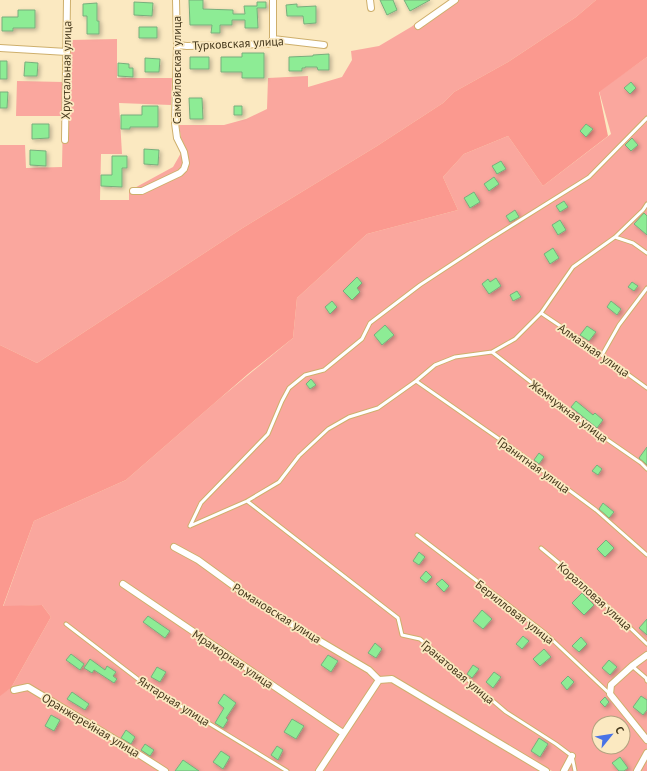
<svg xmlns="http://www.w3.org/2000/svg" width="647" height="771" font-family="'PT Sans',sans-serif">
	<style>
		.green { fill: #faa79e; fill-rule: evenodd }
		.forest { fill: #fb998f }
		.building { fill: #8dec95; stroke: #78ae7c; filter: url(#shadow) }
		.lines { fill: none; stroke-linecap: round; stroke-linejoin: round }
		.lane-casing { stroke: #ceaf6c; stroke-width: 5 }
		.street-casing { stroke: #ceaf6c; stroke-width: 8 }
		.lane { stroke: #fff; stroke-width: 3 }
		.street { stroke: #fff; stroke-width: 6 }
		.labels { text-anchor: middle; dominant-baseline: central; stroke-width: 3.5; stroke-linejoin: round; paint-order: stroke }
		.street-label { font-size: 12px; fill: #45381c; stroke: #fbe9c1 }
	</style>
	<defs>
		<filter id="shadow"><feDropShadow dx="2" dy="2" stdDeviation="2" flood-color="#0004"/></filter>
	</defs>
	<rect width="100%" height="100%" fill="#fbe9c1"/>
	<path class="green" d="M449,0H596L576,17L508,62L454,92L443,103L377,146L241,229L37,363L0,345V145H25L26,168L62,167L63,116H16L17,81L63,82L64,58H70V40L117,39V78H172L171,105L119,103L122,154H101L100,200H129V191L173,167L181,153L186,150L181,138L179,125H224L246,119L267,109L268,78L308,76V87L342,77L352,60L351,51L379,46L411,27Z
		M647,57V771H552L417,693L547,771H0V695L11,688L51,617L42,605L3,607L34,521L126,480L218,400L293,338L297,298L367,234L458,210L443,177L464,154L508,136L543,186L611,134L599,91ZM599,723H623V747H599Z"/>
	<path class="forest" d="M596,0H647V57L599,92L608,136L543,186L508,136L464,154L443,177L458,210L367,234L297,298L293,338L248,374L126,480L34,521L3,606L42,605L51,617L11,688L0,696V345L37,363L241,229L377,146L443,103L454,92L508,62L576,17Z"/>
	<path class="building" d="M189,0H203V9L233,10V14H245L244,6H257V2H266V8H257L258,28H245V20H232V25H220V33H211L212,25H190Z
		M380,0H393L397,10L387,15Z
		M404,0H430L410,11Z
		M134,2L153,3L152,16L134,15Z
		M97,3V21H99V34H87V16H83V4Z
		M297,4V7L316,6V23L304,24L303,16H287L286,5Z
		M18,10H35V28H13V31H2V17H18Z
		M139,27H157V38H139Z
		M242,53H264V78H242V72H221V57H242Z
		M329,54V70H318L317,67H305V68H302V71H289V57L313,56V55Z
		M190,57H209V69H190Z
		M145,58L160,59L159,72H145Z
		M0,61H7V79H0Z
		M25,62L38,63L37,76H24Z
		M118,63L129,64V68H133V77L118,76Z
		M631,82L636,88L630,94L624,88Z
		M0,92H8L7,108H0Z
		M189,98H202L203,119H190Z
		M142,106H158V127H130V129H121V115H142Z
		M234,106H242V115H234Z
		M32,124H49V138L32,139Z
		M586,124L593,129L586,137L580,131Z
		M632,138L638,145L631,151L625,145Z
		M144,149L159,150L158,165L144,164Z
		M30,150L46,151V166L30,165Z
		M112,156H127V168H122V187L101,186V175H112Z
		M501,161L506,169L497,174L492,166Z
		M494,177L499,184L489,191L484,184Z
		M474,192L480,202L470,208L464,198Z
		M564,201L568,207L560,212L556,206Z
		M515,210L519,217L510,222L506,216Z
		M644,213L647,216V235L634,224Z
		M560,220L566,230L558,235L552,225Z
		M553,248L559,258L550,264L544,254Z
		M357,277L362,283L357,288L360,292L352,300L343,291Z
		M496,278L501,286L489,294L482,284L488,279L490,282Z
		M632,282L638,286L634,291L628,287Z
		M517,291L521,297L513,301L510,295Z
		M332,301L337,307L330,314L325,307Z
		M611,301L621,309L617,315L607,307Z
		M385,325L394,335L382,345L374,335Z
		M587,326L596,332L589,341L580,335Z
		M311,379L316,385L310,389L306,384Z
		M576,401L593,415L595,413L603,420L597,428L571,407Z
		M647,447V465L639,458Z
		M539,453L544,457L539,464L534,460Z
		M597,465L602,469L598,475L592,471Z
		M603,503L614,512L609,518L599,509Z
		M606,540L614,548L605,557L597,549Z
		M419,552L425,557L419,565L413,561Z
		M426,571L432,577L426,583L420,578Z
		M442,579L449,586L444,592L436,584Z
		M582,593L594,605L584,615L572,603Z
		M482,610L492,619L483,629L473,621Z
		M148,616L170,631L165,638L143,622Z
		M647,619V635L639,628Z
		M523,636L529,641L522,649L516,644Z
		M581,637L587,644L579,652L572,646Z
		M375,643L382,649L376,658L368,653Z
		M544,649L551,657L540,666L533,659Z
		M71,654L84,664L80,670L66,660Z
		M328,655L338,661L331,672L321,665Z
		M90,659L105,670L107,666L116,672L113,676L117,679L114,683L94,670L92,673L84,668Z
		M609,660L617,667L610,675L602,668Z
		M473,665L479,669L472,678L467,674Z
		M157,667L166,672L160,682L151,677Z
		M494,672L501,677L493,688L486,682Z
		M568,676L574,682L567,690L561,683Z
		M72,692L89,704L85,710L67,699Z
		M224,694L236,703L226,718L228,720L223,728L215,723L224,708L218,703Z
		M641,696L647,700V710L643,715L633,707Z
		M605,697L609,702L605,707L600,702Z
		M51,715L60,720L54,731L45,726Z
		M292,719L304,726L296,739L284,732Z
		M126,730L135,737L131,744L121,738Z
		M539,738L548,744L540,757L531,751Z
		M145,744L154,750L150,756L141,750Z
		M277,746L283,750L278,760L271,755Z
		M221,751L230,757L223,769L213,762Z
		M620,757L628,768L624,771H619L612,763Z
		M183,760L199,771H175Z"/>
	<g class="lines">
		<defs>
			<path id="lane" d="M615,237L633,243L647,253
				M541,313L581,340L647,388
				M492,352L589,427L641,463L647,469
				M602,355L619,325L647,288
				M416,381L515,450L596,510L647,555
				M247,501L398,618L402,635L420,639L506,712L556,744L572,756L575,771
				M190,526L201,503L268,434L282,401L289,388L305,375L324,370L362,339L370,323L420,285L490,239L589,177L647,118
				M190,526L247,501L279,482L299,456L328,429L349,417L378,408L416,381L435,365L455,357L492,352L515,339L541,313L573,267L615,237L643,210L647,204
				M417,535L545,633L610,694
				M541,548C578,578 613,611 647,644
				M66,624L143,683L287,771
				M632,666L646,678L647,681"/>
			<path id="street" d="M273,0V39
				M370,0L371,8
				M418,26L455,0
				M273,39L324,45
				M177,45L187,46L269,44L273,39
				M0,48L67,52
				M65,140L67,0
				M133,191H142L180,173L184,169L186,163L184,152L177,138L175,123L177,45L176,0
				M174,547L198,560L242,592L293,625L325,644L369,670L379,680
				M123,584L343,733
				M647,655L632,666L611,685L610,694L647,740
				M14,690L28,687L121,743L165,771
				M319,771L379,680L392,679L546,771
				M564,771L572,756
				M637,771L647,753"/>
		</defs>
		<use href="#lane" class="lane-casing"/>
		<use href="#street" class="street-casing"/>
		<use href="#lane" class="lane"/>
		<use href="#street" class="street"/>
	</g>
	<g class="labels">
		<g class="street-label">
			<text transform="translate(238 43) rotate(-3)">Турковская улица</text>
			<text transform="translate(66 70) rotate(-89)">Хрустальная улица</text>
			<text transform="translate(176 70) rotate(-90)">Самойловская улица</text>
			<text transform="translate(594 350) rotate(35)">Алмазная улица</text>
			<text transform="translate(569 411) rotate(37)">Жемчужная улица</text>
			<text transform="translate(534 465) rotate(36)">Гранитная улица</text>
			<text transform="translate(595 596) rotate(42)">Коралловая улица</text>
			<text transform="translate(515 612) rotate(38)">Берилловая улица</text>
			<text transform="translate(277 613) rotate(32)">Романовская улица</text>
			<text transform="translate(233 659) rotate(34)">Мраморная улица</text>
			<text transform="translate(458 672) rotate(40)">Гранатовая улица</text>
			<text transform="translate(174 701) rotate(32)">Янтарная улица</text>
			<text transform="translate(91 725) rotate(31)">Оранжерейная улица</text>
		</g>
	</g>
	<g transform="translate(611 735) rotate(60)"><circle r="19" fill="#fbe9c1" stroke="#b2a27f"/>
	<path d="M0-3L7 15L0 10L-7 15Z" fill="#4973e6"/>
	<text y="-6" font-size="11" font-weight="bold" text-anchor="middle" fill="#45381c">С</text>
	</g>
</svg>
